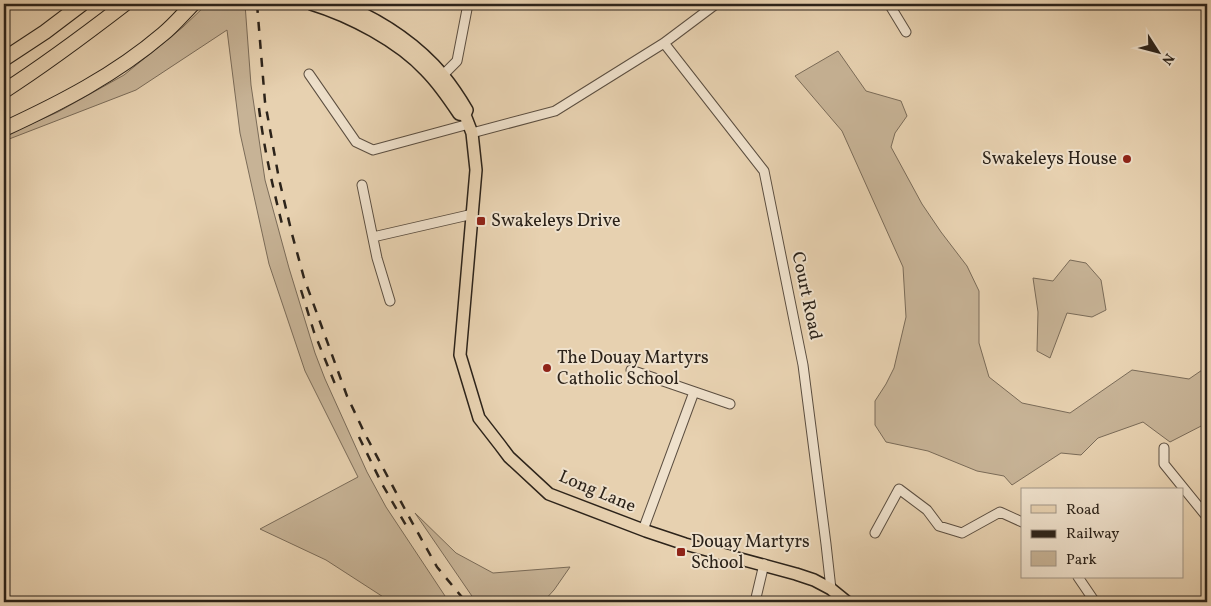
<svg xmlns="http://www.w3.org/2000/svg" width="1211" height="606" font-family="Vollkorn,serif">
	<style>
		.green { fill: #c7b396; stroke: #7a6b58 }
		.lines { fill: none; stroke-linecap: round; stroke-linejoin: round }
		.minor-casing { stroke: #5b4e40; stroke-width: 11 }
		.major-casing { stroke: #2c231a; stroke-width: 14 }
		.highway-casing { stroke: #2c231a; stroke-width: 16 }
		.minor { stroke: #efe1cc; stroke-width: 9 }
		.major { stroke: #e7d1b0; stroke-width: 11 }
		.highway { stroke: #e7d1b0; stroke-width: 14 }
		.rail { stroke: #2c231a; stroke-width: 2.5; stroke-dasharray: 9 9; stroke-linecap: butt }
		.poi-dot { fill: #8f2418; stroke: #efe1cc; stroke-width: 2 }
		.labels { text-anchor: middle; dominant-baseline: central; stroke-width: 4; stroke-linejoin: round; paint-order: stroke }
		.poi-label { font-size: 18px; fill: #2c231a; stroke: #efe1cc; text-anchor: start }
		.street-label { font-size: 18px; fill: #2c231a; stroke: #efe1cc }
	</style>
	<rect width="100%" height="100%" fill="#e7d1b0"/>
	<filter id="stains"><feTurbulence type="fractalNoise" baseFrequency=".004" numOctaves="4"/><feColorMatrix values="0 0 0 0 .2 0 0 0 0 .09 0 0 0 0 .02 0 0 0 .5 -.17"/></filter>
	<radialGradient id="worn" r=".72"><stop offset=".6" stop-color="#630" stop-opacity="0"/><stop offset="1" stop-color="#630" stop-opacity=".3"/></radialGradient>
	<path class="green" d="M207,4H245L251,85L265,180L289,268L315,353L325,379L367,472L386,507L449,602H391L326,560L260,529L358,477L305,371L269,264L240,133L227,30L136,90L4,141V136L58,112L124,75L183,27Z
		M838,51L866,91L901,101L907,116L895,133L891,147L922,204L941,232L967,266L979,291V343L989,377L1022,403L1070,413L1132,370L1189,379L1205,368L1204,343L1207,342V423L1170,442L1143,422L1098,438L1081,455L1061,453L1012,485L1004,476L977,471L928,451L886,442L875,425V401L886,384L894,368L906,317L903,267L842,131L795,76Z
		M1070,260L1086,263L1101,280L1106,310L1092,317L1067,313L1050,358L1037,351L1038,312L1033,278L1053,281Z
		M415,513L456,553L493,573L570,567L554,590L543,602H476Z"/>
	<g class="lines">
		<defs>
			<path id="minor" d="M889,4L906,32
				M664,43L764,171L803,365L826,544L831,589
				M309,74L356,142L373,150L469,124
				M443,75L457,61L468,4
				M472,133L555,111L664,43L716,4
				M362,185L377,258L390,301
				M373,237L473,214
				M631,370L730,404
				M1164,448V464L1207,517
				M643,530L694,392
				M875,533L899,489L927,510L939,526L962,533L1000,512L1022,522
				M1078,577L1095,602
				M755,602L764,564"/>
			<path id="major" d="M311,4C350,16 398,41 426,71C439,84 449,99 459,114L465,115
				M342,4C380,20 416,43 443,75C452,86 460,98 467,110L465,115L472,133L476,170L460,355L479,418L500,445L509,457L549,494L646,531L685,544L796,574L814,580L831,589L847,602"/>
			<path id="highway" d="M4,59L45,32L82,4
				M4,91C46,64 86,34 125,4
				M4,129C60,103 115,75 163,34C174,25 183,14 193,4"/>
		</defs>
		<use href="#minor" class="minor-casing"/>
		<use href="#major" class="major-casing"/>
		<use href="#highway" class="highway-casing"/>
		<use href="#minor" class="minor"/>
		<use href="#major" class="major"/>
		<use href="#highway" class="highway"/>
		<path class="rail" d="M257,4L265,102L279,179L292,234L304,278L347,396L365,434L408,515L437,567L466,602
			M259,108C264,149 273,188 283,228
			M301,290L314,332L335,384
			M359,437L382,484L407,527"/>
	</g>
	<g class="poi-dot">
		<circle cx="1127" cy="159" r="5"/>
		<rect x="476" y="216" width="10" height="10" rx="2.5"/>
		<circle cx="547" cy="368" r="5"/>
		<rect x="676" y="547" width="10" height="10" rx="2.5"/>
	</g>
	<g class="labels">
		<g class="poi-label">
			<text x="1117" y="159" text-anchor="end">Swakeleys House</text>
			<text x="491" y="221">Swakeleys Drive</text>
			<text x="557" y="358">The Douay Martyrs<tspan x="557" dy="21">Catholic School</tspan></text>
			<text x="691" y="542">Douay Martyrs<tspan x="691" dy="21">School</tspan></text>
		</g>
		<g class="street-label">
			<text transform="translate(806 296) rotate(78)">Court Road</text>
			<text transform="translate(597 492) rotate(23)">Long Lane</text>
		</g>
	</g>
	<rect width="1211" height="606" fill="none" stroke="#e7d1b0" stroke-width="20"/>
	<rect x="5" y="5" width="1201" height="596" fill="none" stroke="#2c231a" stroke-width="2.5"/>
	<rect x="10" y="10" width="1191" height="586" fill="none" stroke="#2c231a"/>
	<rect x="1021" y="488" width="162" height="90" fill="#efe1cc" stroke="#a19585"/>
	<rect x="1031" y="505" width="25" height="8" fill="#e7d1b0" stroke="#a19585"/>
	<text x="1066" y="514" font-size="15" fill="#2c231a">Road</text>
	<rect x="1031" y="530" width="25" height="8" fill="#2c231a" stroke="#a19585"/>
	<text x="1066" y="538" font-size="15" fill="#2c231a">Railway</text>
	<rect x="1031" y="551" width="25" height="15" fill="#c7b396" stroke="#a19585"/>
	<text x="1066" y="564" font-size="15" fill="#2c231a">Park</text>
	<g transform="translate(1158 52) rotate(126)" stroke="#efe1cc" stroke-width="4" paint-order="stroke">
	<path d="M0-4L9 19L0 12L-9 19Z" fill="#2c231a"/>
	<text y="-8" font-size="14" font-weight="bold" text-anchor="middle" fill="#2c231a">N</text>
	</g>
	<rect width="100%" height="100%" filter="url(#stains)"/>
	<rect width="100%" height="100%" fill="url(#worn)"/>
</svg>
